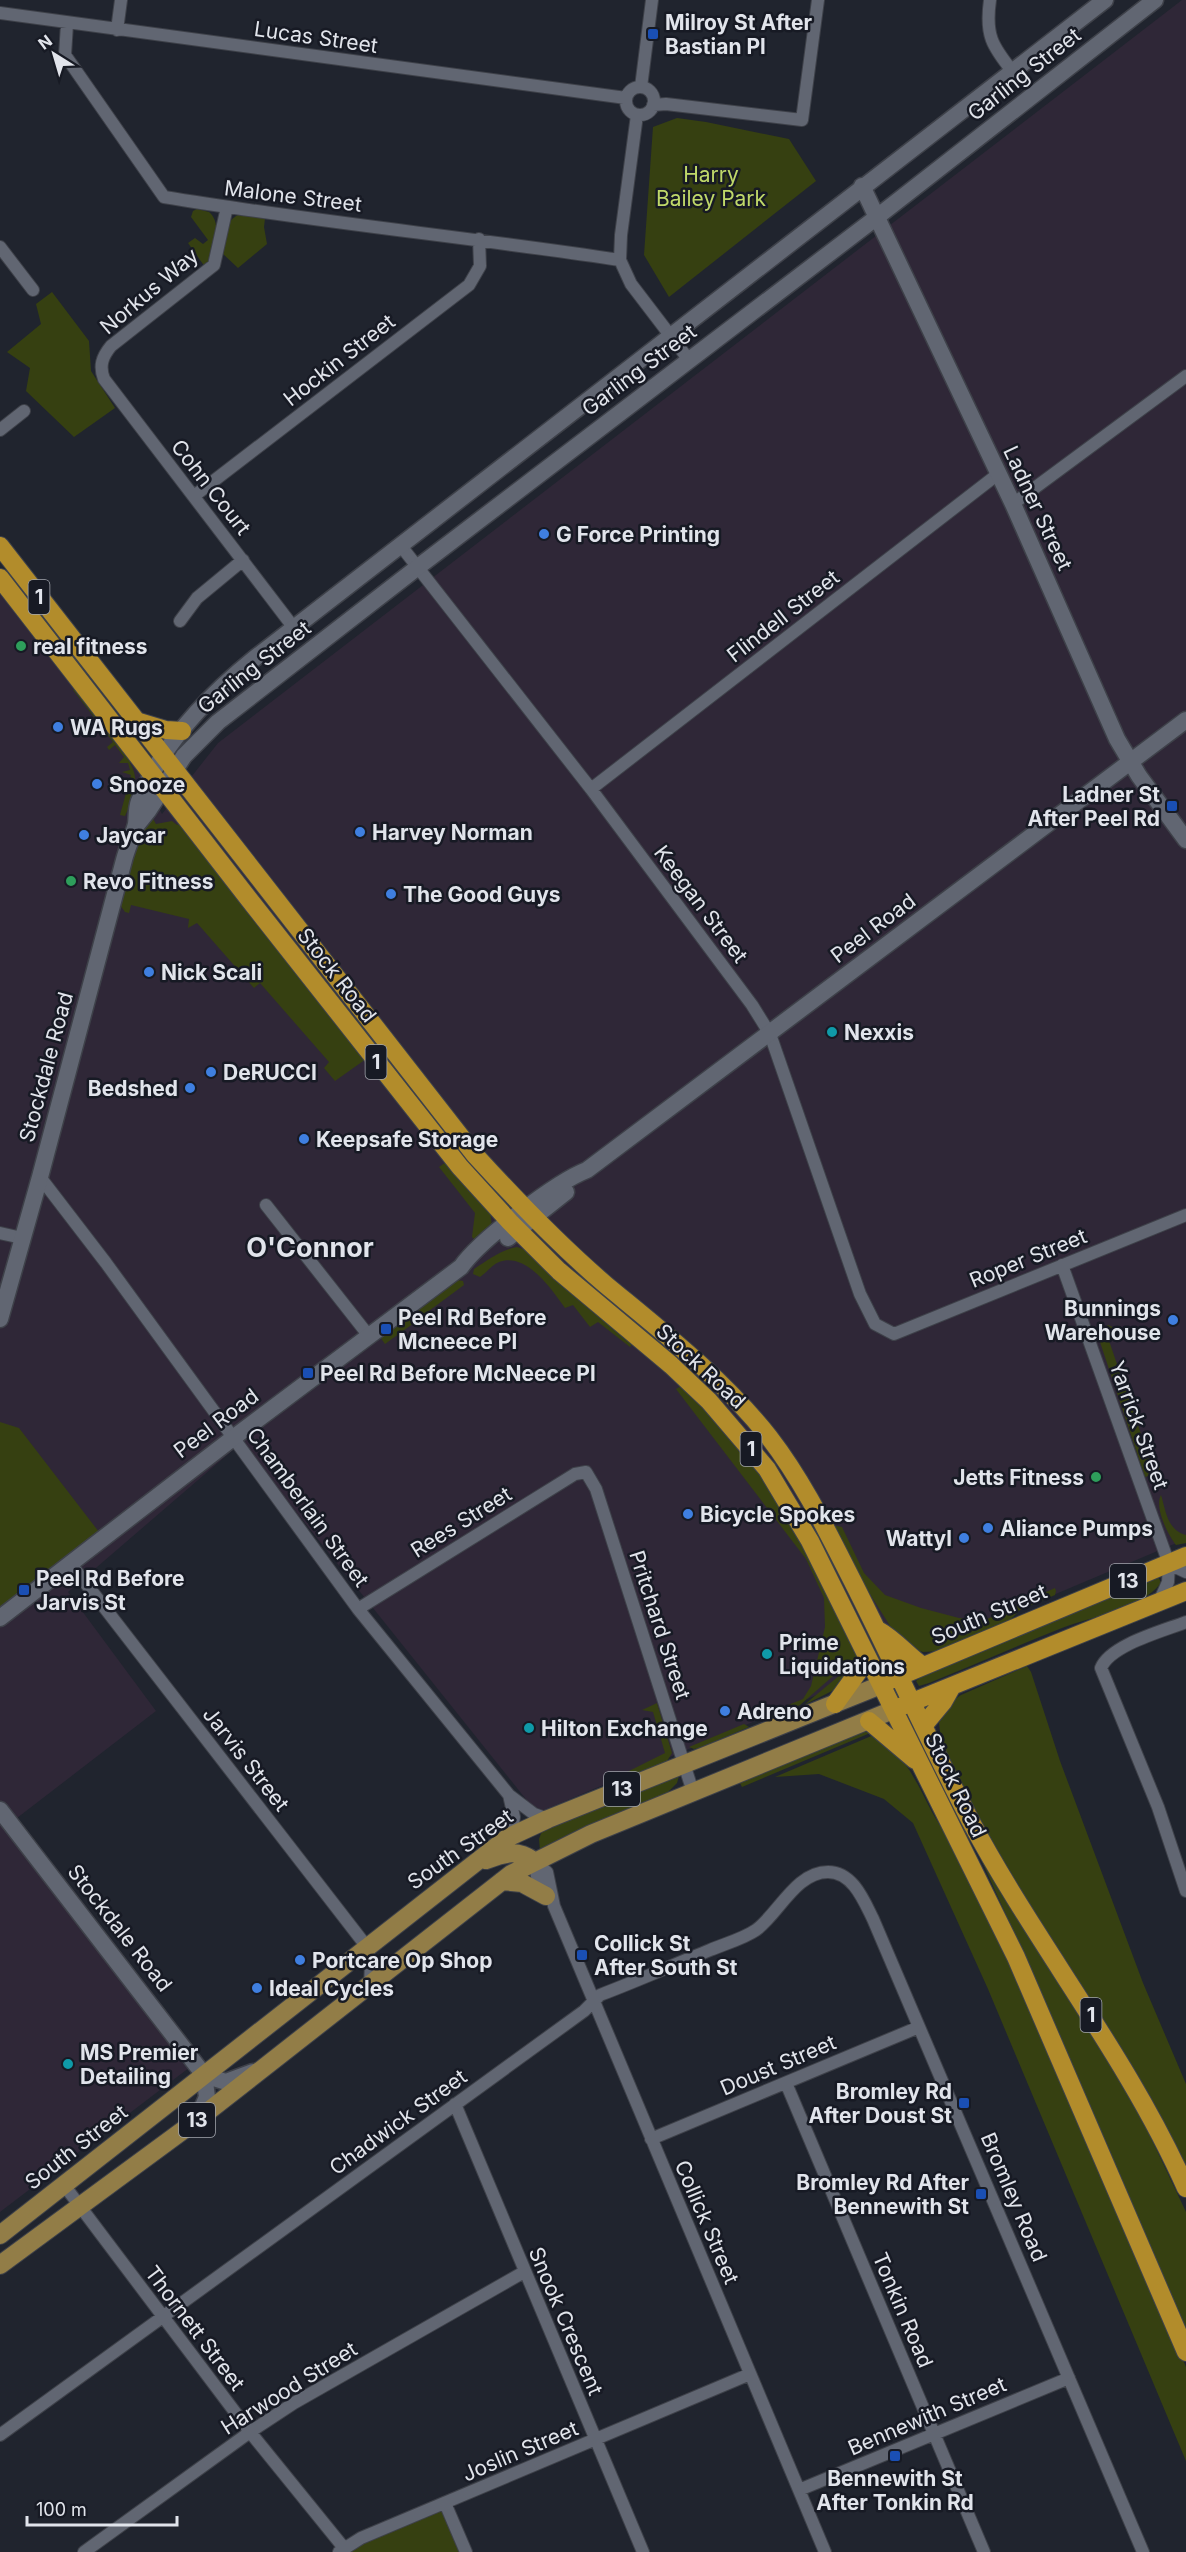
<svg xmlns="http://www.w3.org/2000/svg" width="1186" height="2552" font-family="Inter,sans-serif">
	<style>
		.industrial { fill: #2f2737 }
		.green { fill: #364011 }
		.lines { fill: none; stroke-linecap: round; stroke-linejoin: round }
		.street-casing { stroke: #3e4149; stroke-width: 14 }
		.secondary-casing { stroke: #3e4149; stroke-width: 19 }
		.primary-casing { stroke: #3e4149; stroke-width: 20 }
		.highway-casing { stroke: #3e4149; stroke-width: 20 }
		.street { stroke: #616672; stroke-width: 12 }
		.secondary { stroke: #616672; stroke-width: 16 }
		.primary { stroke: #927d47; stroke-width: 18 }
		.highway { stroke: #b28c2b; stroke-width: 18 }
		.transit-dot { fill: #1a4fb4; stroke: #171a24; stroke-width: 2 }
		.shop-dot { fill: #3f7fe0; stroke: #171a24; stroke-width: 2 }
		.leisure-dot { fill: #2e9e5b; stroke: #171a24; stroke-width: 2 }
		.culture-dot { fill: #0f9aa8; stroke: #171a24; stroke-width: 2 }
		.labels { text-anchor: middle; dominant-baseline: central; stroke-width: 5; stroke-linejoin: round; paint-order: stroke }
		.shield { fill: #171a24; stroke: #a4a7af; stroke-width: 1.5 }
		.shield-label { font-size: 20px; font-weight: bold; fill: #e1e4eb }
		.poi-label { font-size: 21px; font-weight: bold; fill: #e1e4eb; stroke: #171a24; text-anchor: start }
		.street-label { font-size: 21px; fill: #e1e4eb; stroke: #171a24 }
		.park-label { font-size: 21px; fill: #bfd869; stroke: #171a24 }
		.district-label { font-size: 27px; font-weight: bold; fill: #e1e4eb; stroke: #171a24 }
	</style>
	<rect width="100%" height="100%" fill="#20242e"/>
	<path class="industrial" d="M1182,0H1186V1539L537,1813L241,1443L68,1592L156,1711L17,1818L198,2061L0,2212V586L135,762L162,814L218,743Z"/>
	<path class="green" d="M677,118L706,122L789,139L816,181L669,297L644,255L653,127Z
		M197,209L209,212C223,223 215,254 205,267L188,243L195,238L203,244L208,240L191,217L193,211Z
		M241,214L265,218L264,227L267,244L238,268L222,253C225,238 224,219 241,214Z
		M52,292L89,341L91,371L115,408L74,437L26,391L30,368L7,352L41,324L36,304Z
		M77,687L133,759L130,763C141,781 133,798 125,816L120,815L131,775L122,772L130,770L128,763H119L124,757L115,745L109,750L107,747L113,742L73,690Z
		M152,817L156,824L172,821L177,825L181,822L366,1059L335,1081L324,1068L329,1062L260,983L254,988L197,923L188,928L189,919L131,905L129,913L125,912L120,905C128,876 132,842 152,817Z
		M446,1162L490,1211L492,1226L476,1241L472,1237L475,1213L439,1167Z
		M517,1247L526,1250L634,1342L630,1347L598,1322L590,1327L573,1305L565,1308C552,1290 527,1252 499,1262C492,1265 486,1273 480,1277L473,1274L474,1269C488,1260 501,1250 517,1247Z
		M457,1280L463,1281L464,1285L422,1316L417,1309Z
		M409,1316L414,1323L385,1344L380,1337L385,1330L387,1334L395,1328L392,1324Z
		M1108,1325L1115,1328L1106,1332L1151,1463L1159,1462L1160,1473L1145,1477L1097,1333Z
		M683,1385L759,1468L800,1536L858,1655L857,1670L847,1668L840,1670L800,1705L768,1719L765,1717L768,1713L803,1699L811,1686L825,1627L824,1598L806,1559L676,1389Z
		M0,1422L19,1428L99,1532L0,1611Z
		M1161,1495C1166,1511 1167,1530 1186,1535V1543L1176,1545C1168,1535 1154,1507 1161,1495Z
		M832,1525L842,1527L864,1573L885,1595L921,1608L959,1618L985,1620L1055,1588L1056,1591L1055,1595L1020,1610L1009,1621L940,1651L923,1652L913,1649L892,1629L851,1564Z
		M1157,1574L1161,1583C1137,1612 1095,1615 1062,1628C1017,1646 973,1665 929,1683L919,1686L916,1681L923,1675Z
		M1027,1666L1031,1672L1060,1761L1143,1983L1186,2084V2172L995,1850L942,1748L939,1723L948,1704L961,1695Z
		M846,1670H850L838,1688L804,1705Z
		M657,1703L672,1753L667,1761L625,1779L623,1774L665,1753L653,1712L642,1710Z
		M744,1724L749,1727L699,1748L694,1749L689,1747Z
		M867,1729L875,1731L742,1787L739,1781Z
		M876,1734C890,1748 905,1760 914,1778C925,1796 932,1816 945,1832L1051,2049L1186,2367V2461L988,1989L913,1823L884,1799L819,1774L775,1777Z
		M679,1776L677,1783L663,1797L540,1851L539,1839L542,1831Z
		M974,1844L1133,2100L1186,2212V2331C1118,2168 1047,2005 974,1844Z
		M443,2509L461,2552H345L364,2541Z"/>
	<g class="lines">
		<defs>
			<path id="street" d="M990,0C985,35 992,46 1013,72
				M0,13L626,98
				M67,24L65,55L164,197C315,222 468,237 620,260
				M117,30L121,0
				M641,87L652,0
				M626 101a14 14 0 1 1 28 0a14 14 0 1 1-28 0Z
				M653,105L666,104L802,120L818,0
				M637,115L621,235L620,260L631,284L689,360
				M227,207L214,265L111,346C102,357 99,366 104,379L294,628
				M0,247L33,290
				M0,430L24,411
				M194,496L469,285L480,266L479,239
				M1013,504L1186,376
				M401,546L591,789L752,1005L770,1034L860,1294L875,1324L894,1334L1186,1215
				M180,621L197,598L243,560
				M591,789L998,474
				M40,1177L106,1263L358,1609L509,1795L534,1814L548,1819
				M266,1205L369,1336
				M0,1233L22,1238
				M1062,1265L1169,1564L1168,1582L1159,1602
				M70,1563L367,1947L371,1963L370,1986
				M1169,1564L1186,1572
				M358,1609L575,1474L586,1472L596,1489L693,1792
				M1186,1622C1163,1631 1110,1645 1101,1668L1158,1807L1186,1891
				M509,1795L514,1817L511,1836
				M534,1861L547,1872L554,1906L825,2552
				M534,1861L537,1876L546,1896
				M786,2083L984,2552
				M455,2104L643,2552
				M651,2139L919,2027
				M64,2185L250,2432L344,2548
				M0,2435L584,2011L600,1995C637,1981 673,1965 710,1950C724,1944 743,1939 756,1930C779,1913 796,1872 828,1872C853,1872 864,1901 873,1919L1143,2552
				M799,2490L1069,2378
				M445,2503L466,2552
				M84,2552L250,2432L294,2403L524,2272
				M339,2552L361,2538L750,2374"/>
			<path id="secondary" d="M862,186L1013,504L1117,739L1139,776L1186,840
				M136,826L148,811L184,756L218,722L418,567L877,217L1155,0
				M508,1238L566,1192
				M0,1319L40,1177L124,860C127,848 133,836 136,824C137,817 136,809 139,801C162,743 208,696 255,658L1105,0
				M0,1618L233,1438L461,1267C480,1240 556,1182 587,1170L1186,720
				M0,1810L204,2075L226,2082L253,2072
				M197,2120L207,2097L204,2075"/>
			<path id="primary" d="M486,1860C505,1853 517,1849 534,1861
				M502,1881L522,1883L546,1896
				M0,2235L507,1838L548,1819L881,1685
				M0,2265L197,2120L511,1874L591,1834L893,1710"/>
			<path id="highway" d="M0,546L475,1155C517,1201 559,1245 606,1285C664,1333 722,1378 769,1437C803,1481 827,1531 852,1580C892,1659 929,1741 970,1820C1037,1946 1128,2057 1186,2188
				M0,578L248,898L460,1167L510,1222L559,1271L671,1365L709,1401L767,1469L810,1541L1016,1957L1186,2352
				M133,720L166,730L182,731
				M878,1630C896,1640 907,1655 923,1666
				M888,1681L1186,1556
				M835,1704L868,1658
				M900,1707L1186,1591
				M869,1721L915,1760
				M923,1726L943,1702L952,1686"/>
		</defs>
		<use href="#street" class="street-casing"/>
		<use href="#secondary" class="secondary-casing"/>
		<use href="#primary" class="primary-casing"/>
		<use href="#highway" class="highway-casing"/>
		<use href="#street" class="street"/>
		<use href="#secondary" class="secondary"/>
		<use href="#primary" class="primary"/>
		<use href="#highway" class="highway"/>
	</g>
	<g class="transit-dot">
		<rect x="647" y="28" width="12" height="12" rx="3"/>
		<rect x="1166" y="800" width="12" height="12" rx="3"/>
		<rect x="380" y="1323" width="12" height="12" rx="3"/>
		<rect x="302" y="1367" width="12" height="12" rx="3"/>
		<rect x="18" y="1584" width="12" height="12" rx="3"/>
		<rect x="576" y="1949" width="12" height="12" rx="3"/>
		<rect x="958" y="2097" width="12" height="12" rx="3"/>
		<rect x="975" y="2188" width="12" height="12" rx="3"/>
		<rect x="889" y="2450" width="12" height="12" rx="3"/>
	</g>
	<g class="shop-dot">
		<circle cx="544" cy="534" r="6"/>
		<circle cx="58" cy="727" r="6"/>
		<circle cx="97" cy="784" r="6"/>
		<circle cx="360" cy="832" r="6"/>
		<circle cx="84" cy="835" r="6"/>
		<circle cx="391" cy="894" r="6"/>
		<circle cx="149" cy="972" r="6"/>
		<circle cx="211" cy="1072" r="6"/>
		<circle cx="190" cy="1088" r="6"/>
		<circle cx="304" cy="1139" r="6"/>
		<circle cx="1173" cy="1320" r="6"/>
		<circle cx="688" cy="1514" r="6"/>
		<circle cx="988" cy="1528" r="6"/>
		<circle cx="964" cy="1538" r="6"/>
		<circle cx="725" cy="1711" r="6"/>
		<circle cx="300" cy="1960" r="6"/>
		<circle cx="257" cy="1988" r="6"/>
	</g>
	<g class="leisure-dot">
		<circle cx="21" cy="646" r="6"/>
		<circle cx="71" cy="881" r="6"/>
		<circle cx="1096" cy="1477" r="6"/>
	</g>
	<g class="culture-dot">
		<circle cx="832" cy="1032" r="6"/>
		<circle cx="767" cy="1654" r="6"/>
		<circle cx="529" cy="1728" r="6"/>
		<circle cx="68" cy="2064" r="6"/>
	</g>
	<g class="labels">
		<g class="shield">
			<rect x="28.5" y="580" width="21" height="34" rx="4.5"/>
			<rect x="365.5" y="1045" width="21" height="34" rx="4.5"/>
			<rect x="740.5" y="1432" width="21" height="34" rx="4.5"/>
			<rect x="1110" y="1564" width="36" height="34" rx="4.5"/>
			<rect x="604" y="1772" width="36" height="34" rx="4.5"/>
			<rect x="1080.5" y="1998" width="21" height="34" rx="4.5"/>
			<rect x="179" y="2103" width="36" height="34" rx="4.5"/>
		</g>
		<g class="shield-label">
			<text x="39" y="597">1</text>
			<text x="376" y="1062">1</text>
			<text x="751" y="1449">1</text>
			<text x="1128" y="1581">13</text>
			<text x="622" y="1789">13</text>
			<text x="1091" y="2015">1</text>
			<text x="197" y="2120">13</text>
		</g>
		<g class="poi-label">
			<text x="665" y="22">Milroy St After<tspan x="665" dy="24">Bastian Pl</tspan></text>
			<text x="556" y="534">G Force Printing</text>
			<text x="33" y="646">real fitness</text>
			<text x="70" y="727">WA Rugs</text>
			<text x="109" y="784">Snooze</text>
			<text x="1160" y="794" text-anchor="end">Ladner St<tspan x="1160" dy="24">After Peel Rd</tspan></text>
			<text x="372" y="832">Harvey Norman</text>
			<text x="96" y="835">Jaycar</text>
			<text x="83" y="881">Revo Fitness</text>
			<text x="403" y="894">The Good Guys</text>
			<text x="161" y="972">Nick Scali</text>
			<text x="844" y="1032">Nexxis</text>
			<text x="223" y="1072">DeRUCCI</text>
			<text x="178" y="1088" text-anchor="end">Bedshed</text>
			<text x="316" y="1139">Keepsafe Storage</text>
			<text x="1161" y="1308" text-anchor="end">Bunnings<tspan x="1161" dy="24">Warehouse</tspan></text>
			<text x="398" y="1317">Peel Rd Before<tspan x="398" dy="24">Mcneece Pl</tspan></text>
			<text x="320" y="1373">Peel Rd Before McNeece Pl</text>
			<text x="1084" y="1477" text-anchor="end">Jetts Fitness</text>
			<text x="700" y="1514">Bicycle Spokes</text>
			<text x="1000" y="1528">Aliance Pumps</text>
			<text x="952" y="1538" text-anchor="end">Wattyl</text>
			<text x="36" y="1578">Peel Rd Before<tspan x="36" dy="24">Jarvis St</tspan></text>
			<text x="779" y="1642">Prime<tspan x="779" dy="24">Liquidations</tspan></text>
			<text x="737" y="1711">Adreno</text>
			<text x="541" y="1728">Hilton Exchange</text>
			<text x="594" y="1943">Collick St<tspan x="594" dy="24">After South St</tspan></text>
			<text x="312" y="1960">Portcare Op Shop</text>
			<text x="269" y="1988">Ideal Cycles</text>
			<text x="80" y="2052">MS Premier<tspan x="80" dy="24">Detailing</tspan></text>
			<text x="952" y="2091" text-anchor="end">Bromley Rd<tspan x="952" dy="24">After Doust St</tspan></text>
			<text x="969" y="2182" text-anchor="end">Bromley Rd After<tspan x="969" dy="24">Bennewith St</tspan></text>
			<text x="895" y="2478" text-anchor="middle">Bennewith St<tspan x="895" dy="24">After Tonkin Rd</tspan></text>
		</g>
		<g class="street-label">
			<text transform="translate(316 37) rotate(8)">Lucas Street</text>
			<text transform="translate(1024 74) rotate(-38)">Garling Street</text>
			<text transform="translate(293 196) rotate(7)">Malone Street</text>
			<text transform="translate(149 291) rotate(-40)">Norkus Way</text>
			<text transform="translate(339 360) rotate(-38)">Hockin Street</text>
			<text transform="translate(639 370) rotate(-37)">Garling Street</text>
			<text transform="translate(211 487) rotate(52)">Cohn Court</text>
			<text transform="translate(1038 508) rotate(65)">Ladner Street</text>
			<text transform="translate(783 616) rotate(-38)">Flindell Street</text>
			<text transform="translate(254 667) rotate(-38)">Garling Street</text>
			<text transform="translate(701 904) rotate(53)">Keegan Street</text>
			<text transform="translate(873 928) rotate(-37)">Peel Road</text>
			<text transform="translate(337 975) rotate(52)">Stock Road</text>
			<text transform="translate(46 1067) rotate(-75)">Stockdale Road</text>
			<text transform="translate(1028 1258) rotate(-22)">Roper Street</text>
			<text transform="translate(701 1366) rotate(43)">Stock Road</text>
			<text transform="translate(216 1423) rotate(-37)">Peel Road</text>
			<text transform="translate(1139 1425) rotate(70)">Yarrick Street</text>
			<text transform="translate(308 1507) rotate(54)">Chamberlain Street</text>
			<text transform="translate(461 1522) rotate(-32)">Rees Street</text>
			<text transform="translate(989 1614) rotate(-23)">South Street</text>
			<text transform="translate(660 1625) rotate(72)">Pritchard Street</text>
			<text transform="translate(246 1759) rotate(52)">Jarvis Street</text>
			<text transform="translate(956 1785) rotate(64)">Stock Road</text>
			<text transform="translate(460 1849) rotate(-35)">South Street</text>
			<text transform="translate(120 1928) rotate(52)">Stockdale Road</text>
			<text transform="translate(778 2065) rotate(-23)">Doust Street</text>
			<text transform="translate(398 2122) rotate(-36)">Chadwick Street</text>
			<text transform="translate(76 2147) rotate(-38)">South Street</text>
			<text transform="translate(1014 2197) rotate(67)">Bromley Road</text>
			<text transform="translate(707 2222) rotate(67)">Collick Street</text>
			<text transform="translate(903 2310) rotate(67)">Tonkin Road</text>
			<text transform="translate(566 2321) rotate(67)">Snook Crescent</text>
			<text transform="translate(195 2328) rotate(53)">Thornett Street</text>
			<text transform="translate(289 2388) rotate(-32)">Harwood Street</text>
			<text transform="translate(927 2416) rotate(-23)">Bennewith Street</text>
			<text transform="translate(520 2451) rotate(-23)">Joslin Street</text>
		</g>
		<g class="park-label">
			<text x="711" y="174">Harry<tspan x="711" dy="24">Bailey Park</tspan></text>
		</g>
		<g class="district-label">
			<text x="310" y="1247">O'Connor</text>
		</g>
	</g>
	<g transform="translate(54 54) rotate(323)" stroke="#171a24" stroke-width="4.5" paint-order="stroke">
	<path d="M0-4.5L10 22L0 15L-10 22Z" fill="#e1e4eb"/>
	<text y="-9" font-size="16" font-weight="bold" text-anchor="middle" fill="#e1e4eb">N</text>
	</g>
	<path d="M27 2516v9h150v-9" fill="none" stroke="#e1e4eb" stroke-width="3"/>
	<text x="36" y="2516" font-size="18" fill="#e1e4eb" stroke="#171a24" stroke-width="4.5" paint-order="stroke">100 m</text>
</svg>
